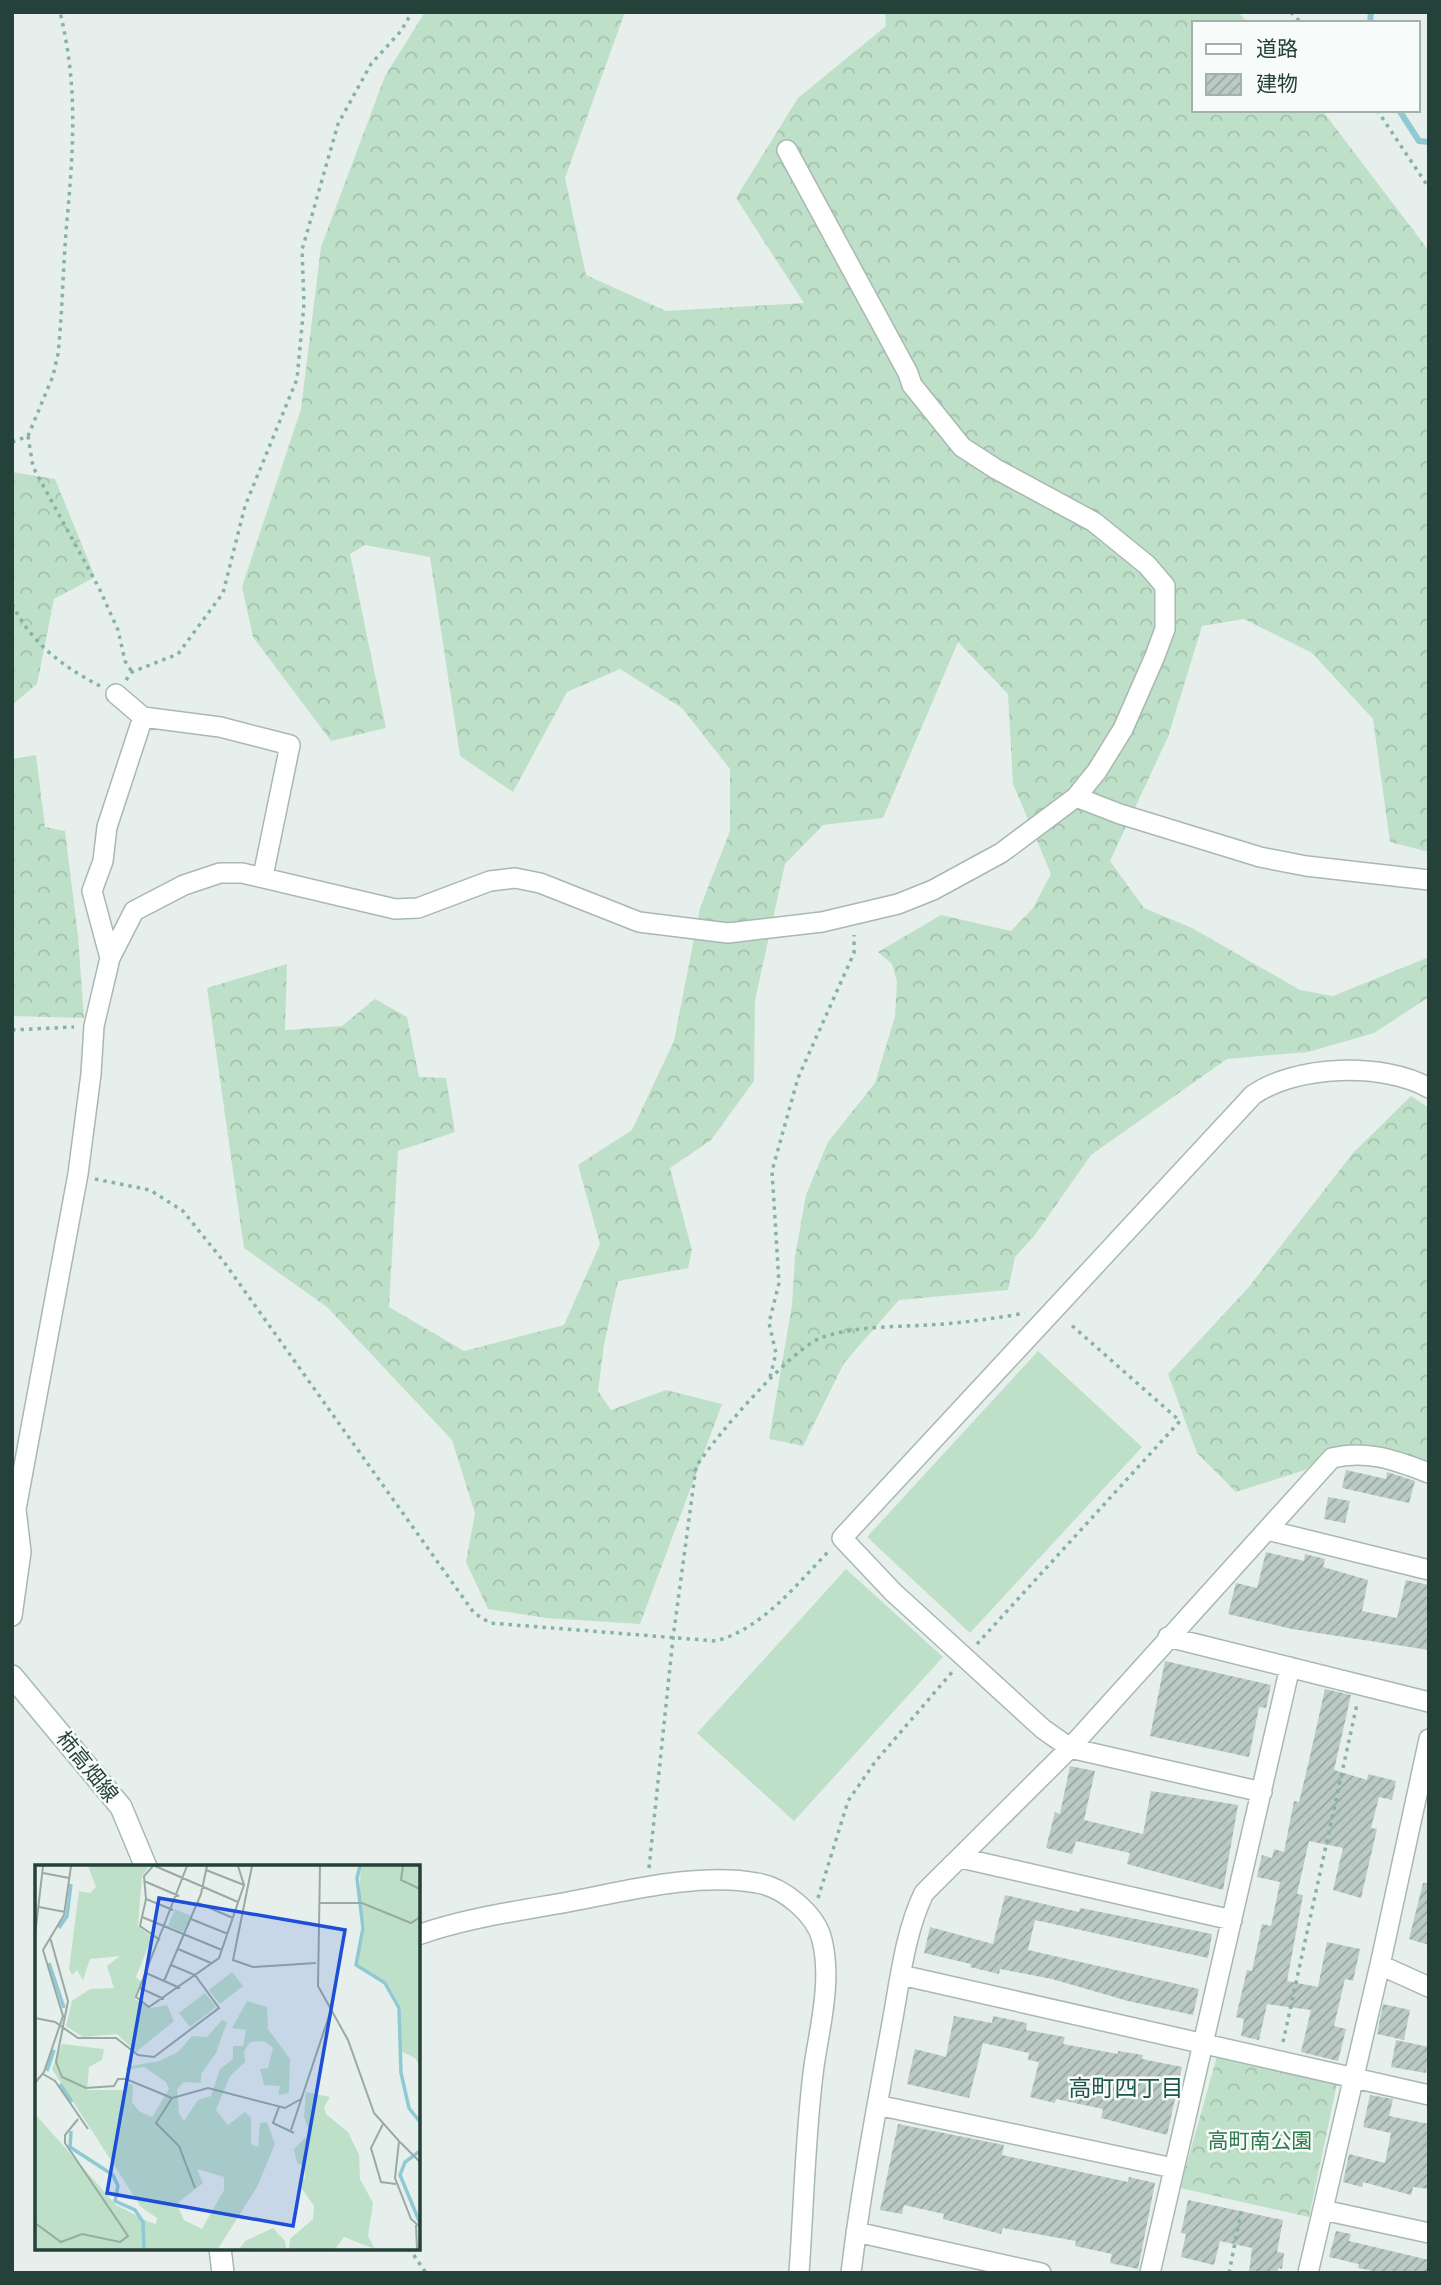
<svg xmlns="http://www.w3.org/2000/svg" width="1441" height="2285" font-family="Quicksand,'Noto Sans JP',sans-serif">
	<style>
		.forest { fill: url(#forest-crowns) }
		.garden { fill: #bfe0c8 }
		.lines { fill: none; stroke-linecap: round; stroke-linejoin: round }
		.stream { stroke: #8ec9d4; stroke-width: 6 }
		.building { fill: url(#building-hatch) }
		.street-casing { stroke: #a8b8b2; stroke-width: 22 }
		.secondary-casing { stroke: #a4bbb3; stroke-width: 24 }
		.path { stroke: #86b3a5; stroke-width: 3.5; stroke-dasharray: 3.5 5; stroke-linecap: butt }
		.street { stroke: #fff; stroke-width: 19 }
		.secondary { stroke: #fff; stroke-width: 21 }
		.labels { text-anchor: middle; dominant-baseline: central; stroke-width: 5; stroke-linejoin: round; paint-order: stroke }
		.street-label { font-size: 21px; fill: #24423a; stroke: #f7fbf9 }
		.park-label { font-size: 21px; fill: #2d7a4b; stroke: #f7fbf9 }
		.neighbourhood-label { font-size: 23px; fill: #1f5548; stroke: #f7fbf9 }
		.inset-river { fill: none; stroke: #8ec9d4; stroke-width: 3.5 }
		.inset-road { fill: none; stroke: #98aaa4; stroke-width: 2 }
		.view { fill: #1d4ed8; fill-opacity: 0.15; stroke: #1d4ed8; stroke-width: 3.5 }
		.inset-edge { fill: none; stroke: #24423a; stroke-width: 3.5 }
	</style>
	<defs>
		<pattern id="forest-crowns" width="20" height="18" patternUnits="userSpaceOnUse" patternTransform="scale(1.75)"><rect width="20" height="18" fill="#bfe0c8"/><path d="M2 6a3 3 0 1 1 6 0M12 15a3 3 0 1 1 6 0" fill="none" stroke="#a4c1ad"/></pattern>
		<pattern id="building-hatch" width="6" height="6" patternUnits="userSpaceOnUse" patternTransform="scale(1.75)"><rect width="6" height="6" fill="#bbcac4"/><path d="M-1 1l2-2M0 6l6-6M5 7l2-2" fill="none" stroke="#98a6a0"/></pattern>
	</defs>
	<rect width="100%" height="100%" fill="#e6efeb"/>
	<path class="forest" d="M425,12H625L565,178L586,275L666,311L804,303L736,198L798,98L886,26L885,12H1238L1248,23H1194V110H1322L1429,251V852L1390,842L1373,719L1312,653L1244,619L1202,626L1168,737L1110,861L1144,908L1192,928L1300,990L1333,996L1429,957V997L1374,1033L1308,1052L1227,1059L1091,1155L1035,1235L1015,1257L1008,1290L899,1300L844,1363L803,1446L769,1439L792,1305L795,1257L806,1195L828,1142L875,1083L895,1016L897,982L892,964L878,952L941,915L1011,931L1033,908L1051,874L1013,784L1008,694L958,642L883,818L823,825L785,864L755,1000L754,1081L711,1140L670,1168L692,1250L688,1268L618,1281L604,1345L598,1391L611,1410L666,1390L722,1404L640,1624L546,1618L488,1609L466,1562L475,1513L452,1440L327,1307L244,1248L207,988L287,964L285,1030L342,1026L375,999L407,1017L419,1077L446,1078L455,1132L398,1151L389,1307L464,1351L564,1325L600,1244L578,1165L632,1130L674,1041L700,908L730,831V769L682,708L620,669L567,692L513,792L460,756L430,557L365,545L350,554L386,728L331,741L253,637L242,587L301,409L321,247L385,76Z
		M12,472L55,479L95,577L54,599L37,684L12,705Z
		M36,755L45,827L65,831L78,936L84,1018L12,1016V759Z
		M1411,1096L1429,1108V1465L1385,1451L1353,1445L1327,1451L1305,1470L1236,1492L1197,1453L1168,1374L1248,1288L1353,1153Z
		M1217,2056L1337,2084L1309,2217L1180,2188Z"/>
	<path class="garden" d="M1038,1351L1142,1447L970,1633L867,1537Z
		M846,1569L943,1657L794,1821L697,1733Z"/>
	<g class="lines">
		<path class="stream" d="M1370,23L1371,12
			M1399,110L1419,141L1429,142"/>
	</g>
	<path class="building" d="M1346,1470L1386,1479L1387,1472L1415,1481L1409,1503L1342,1488Z
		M1328,1497L1350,1501L1345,1523L1324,1519Z
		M1266,1552L1304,1561L1305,1554L1325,1559L1323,1567L1368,1580L1362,1611L1397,1618L1406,1580L1429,1585V1650L1292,1629L1228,1614L1236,1583L1257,1588Z
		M1165,1661L1271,1685L1266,1708L1259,1707L1249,1757L1150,1736Z
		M1325,1689L1351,1695L1334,1770L1367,1780L1368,1774L1396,1781L1392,1800L1379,1797L1371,1828L1377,1829L1361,1898L1333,1890L1343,1848L1309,1841L1297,1894L1303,1895L1287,1981L1318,1987L1327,1942L1360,1949L1353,1981L1345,1979L1334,2026L1346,2029L1338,2061L1301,2052L1311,2010L1267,2004L1259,2040L1241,2036L1244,2019L1236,2017L1247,1970L1252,1971L1262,1924L1271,1926L1280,1882L1257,1877L1262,1855L1272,1858L1274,1849L1284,1852L1294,1801L1299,1802L1308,1765Z
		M1070,1766L1095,1771L1084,1820L1143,1834L1151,1791L1238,1805L1223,1890L1127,1864L1130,1853L1076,1841L1072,1854L1046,1848L1055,1812L1060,1814Z
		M1423,1883H1429V1945L1409,1939Z
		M1005,1895L1079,1912L1080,1908L1212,1934L1208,1958L1035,1920L1028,1950L1199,1989L1193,2015L1128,2001L1052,1979L1000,1969L999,1974L970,1967L971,1964L924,1953L930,1927L993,1944Z
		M1383,2004L1410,2010L1404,2040L1377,2034Z
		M954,2016L992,2023L993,2016L1027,2023L1026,2030L1065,2037L1063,2044L1118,2054V2051L1143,2055L1142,2059L1182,2067L1167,2135L1101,2118L1103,2109L1056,2099L1055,2103L1030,2097L1039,2062L1028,2060L1029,2053L983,2043L969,2098L907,2084L915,2049L946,2057Z
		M1396,2040L1429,2047L1426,2073L1391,2067Z
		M1370,2095L1393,2099L1389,2116L1429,2124V2189L1413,2187L1411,2195L1363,2182L1362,2187L1343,2182L1349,2154L1385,2163L1391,2133L1363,2127Z
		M898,2124L1004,2145L1002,2155L1128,2182L1129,2177L1155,2183L1138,2269L1110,2263L1112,2254L1075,2246L1076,2241L1003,2228L1001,2234L943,2219L944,2214L904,2205L902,2214L880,2210Z
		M1188,2200L1283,2220L1277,2252L1284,2253L1282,2269L1278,2268L1277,2273H1249L1252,2248L1220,2241L1214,2265L1181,2257L1186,2234L1181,2233Z
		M1336,2231L1351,2234L1349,2241L1429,2260V2273H1383L1358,2268L1359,2264L1329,2257Z"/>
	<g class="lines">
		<defs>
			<path id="street" d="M116,694L143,717L220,727L290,745L263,876
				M1076,797L1120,814L1260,857L1306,866L1429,880
				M110,958L92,891L103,861L107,827L143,717
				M1267,1530L1429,1570
				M12,1616L21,1552L16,1509L78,1174L91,1074L94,1026L110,958L134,911L184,885L220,873H242L395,909L418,908L490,881L515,878L540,883L639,922L728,933L822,922L898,904L933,890L1001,853L1076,797L1097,771L1123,729L1155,656L1165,629V586L1147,565L1094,522L996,469L962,447L912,385L908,373L787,150
				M1168,1637L1429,1702
				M1262,1792L1070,1748L1043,1729L893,1592L842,1538L1253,1095C1296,1065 1383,1062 1429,1088
				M961,1858L1232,1920
				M418,1935C466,1918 518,1911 568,1902C626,1891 699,1872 757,1883C783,1887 816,1914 822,1940C832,1981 820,2026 814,2066C805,2134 804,2204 799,2273
				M1380,1965L1429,1987
				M901,1975L1429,2095
				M877,2105L1173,2168
				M1323,2210L1429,2233
				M856,2232L1041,2273
				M851,2273C861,2189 877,2106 892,2023C900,1980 905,1932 924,1893L1070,1748L1332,1458C1367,1449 1397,1461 1429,1473
				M1150,2273L1290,1667
				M1308,2273L1380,1965L1429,1739"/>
			<path id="secondary" d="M12,1676L121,1807L146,1867
				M220,2248L223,2273"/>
		</defs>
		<use href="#street" class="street-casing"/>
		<use href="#secondary" class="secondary-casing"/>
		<path class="path" d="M1291,12L1301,23
			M1377,110L1429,188
			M28,436L33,467L99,588L118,630L125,661L132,672
			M12,442L28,436L53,376L58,354C63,306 63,258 68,210C74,139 77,82 60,12
			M12,604C32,644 62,666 100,686
			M126,680L132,672L178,654L223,593L245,506L297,379L304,304L302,250L338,124L371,64L401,31L412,12
			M12,1030L74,1027
			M95,1179L150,1190L183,1211L224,1262L474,1613L490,1623L716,1641C763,1628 795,1586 828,1552
			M770,1377L776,1353L769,1323L779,1283L772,1171L798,1078L854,953V935
			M977,1644L1180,1421L1069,1323
			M649,1868L673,1638L696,1467C714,1438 792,1347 823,1337C856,1326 894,1327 929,1325C961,1323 992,1319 1025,1313
			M818,1898L848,1801L875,1762L953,1671
			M1283,2042L1357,1704
			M409,2248L426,2273
			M1229,2273L1242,2207"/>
		<use href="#street" class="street"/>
		<use href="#secondary" class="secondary"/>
	</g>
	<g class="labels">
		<g class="street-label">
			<text transform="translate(88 1766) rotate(51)">柿高畑線</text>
		</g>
		<g class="park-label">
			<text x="1260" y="2140">高町南公園</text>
		</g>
		<g class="neighbourhood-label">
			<text x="1126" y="2087">高町四丁目</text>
		</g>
	</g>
	<g transform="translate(35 1865)">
		<rect width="385" height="385" fill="#e6efeb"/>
		<path d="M53,1H114L107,11L103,61L117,72L101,112L106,117L100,134L116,143L132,140L139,156L101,187L82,169L48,172L31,161L37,136L55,124L79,123L72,101L85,91L55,94L48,115L42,105L37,110L34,104L44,26L55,28L61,22ZM326,1H385V201L380,193L366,186V143L354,121L322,100L330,62L324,33ZM140,44L156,51L148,67L133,61ZM212,136L232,142L233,164L255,194L254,228L243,230L245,221L229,220L225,204L233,203L238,183L229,176L215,177L209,186L210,197L195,211L181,245L193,260L210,247L216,253V279L223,282L225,258L232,257L240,279L222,322L183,384H0V249L81,340L114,357L121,359L122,353L106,342L17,204L27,179L69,184L67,195L54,202L52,225H90L92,218L98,220L97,237L104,246L117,252L134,224L131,217L109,202L91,205V202L124,196L143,187L157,171L172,172L187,155L192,157L181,188L166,209V218L149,217L142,224L144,248L149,256L163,235L176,231L185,204L198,194V181H208L211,165L197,163ZM162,304L189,312V325L167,364L149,355L144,344V337L168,318ZM271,227L295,232L289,242L291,249L313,267L324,290L325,314L338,338L333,371L340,384L309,372L300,384H254L255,374L278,354L279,341L263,318L270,313L269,301L262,298L259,284L275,268L269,252ZM238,363L250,376L251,383L204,384L210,376Z" fill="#bfe0c8" fill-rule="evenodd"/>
		<path d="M197,107L208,121L185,139L174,125ZM170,128L181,142L155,162L144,148Z" fill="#bfe0c8"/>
		<path class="inset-river" d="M325,1L322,13L328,63L321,100L350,118L364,143L366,208L374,243L385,257M24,63L32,51L36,19M14,98L29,143M12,206L19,185M25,219L37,237M36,266L35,282L78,310L83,321L80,336L100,345L108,357L109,384M385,286L370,297L365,310L385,358"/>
		<path class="inset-road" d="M118,1L109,11L111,34L105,61L125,75M120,1L203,37M152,1L101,132L114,142L184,93L209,20L203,1M217,1L198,95L218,102L281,98M285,1L283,121L313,175L339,248L364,276L360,313L376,354L385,362M368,1L366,15L385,24M171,5L209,20M8,8L34,13M109,16L144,31M111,34L138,45M163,38L198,53M284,38H327L376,58L385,52M4,42L30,47M107,52L187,85M156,54L193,69M0,71L8,1M15,72L33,136L21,197L27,212L51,223L79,221L83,214H91L137,233M143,84L176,98M111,108L145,123M129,116L166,29L172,1M105,123L129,134M0,153L20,157L43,173H81L103,190L119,192L184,143L160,110L136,100M8,209L20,216L53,264M0,218L9,207L28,151L8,85L29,50L36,1M244,242L238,258L259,268M348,259L336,283L346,317L361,319M256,265L296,145M365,277L385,297M160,323L144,281L121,258L137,233L173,223L250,243L266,234M0,358L26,377L47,369L85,377L93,371L30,278V270L43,254M381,360L382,384"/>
		<path class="view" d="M124,33L310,65L258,361L72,328Z"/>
		<rect width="385" height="385" class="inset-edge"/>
	</g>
	<rect width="1441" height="2285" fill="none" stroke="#24423a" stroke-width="28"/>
	<rect x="1192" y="21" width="228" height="91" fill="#f7fbf9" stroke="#a3b1ad" stroke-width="2"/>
	<rect x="1206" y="44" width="35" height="10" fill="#ffffff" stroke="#a3b1ad" stroke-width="2"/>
	<text x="1256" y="56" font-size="21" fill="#24423a">道路</text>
	<rect x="1206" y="74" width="35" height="21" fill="url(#building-hatch)" stroke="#a3b1ad" stroke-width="2"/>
	<text x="1256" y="91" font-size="21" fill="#24423a">建物</text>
</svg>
